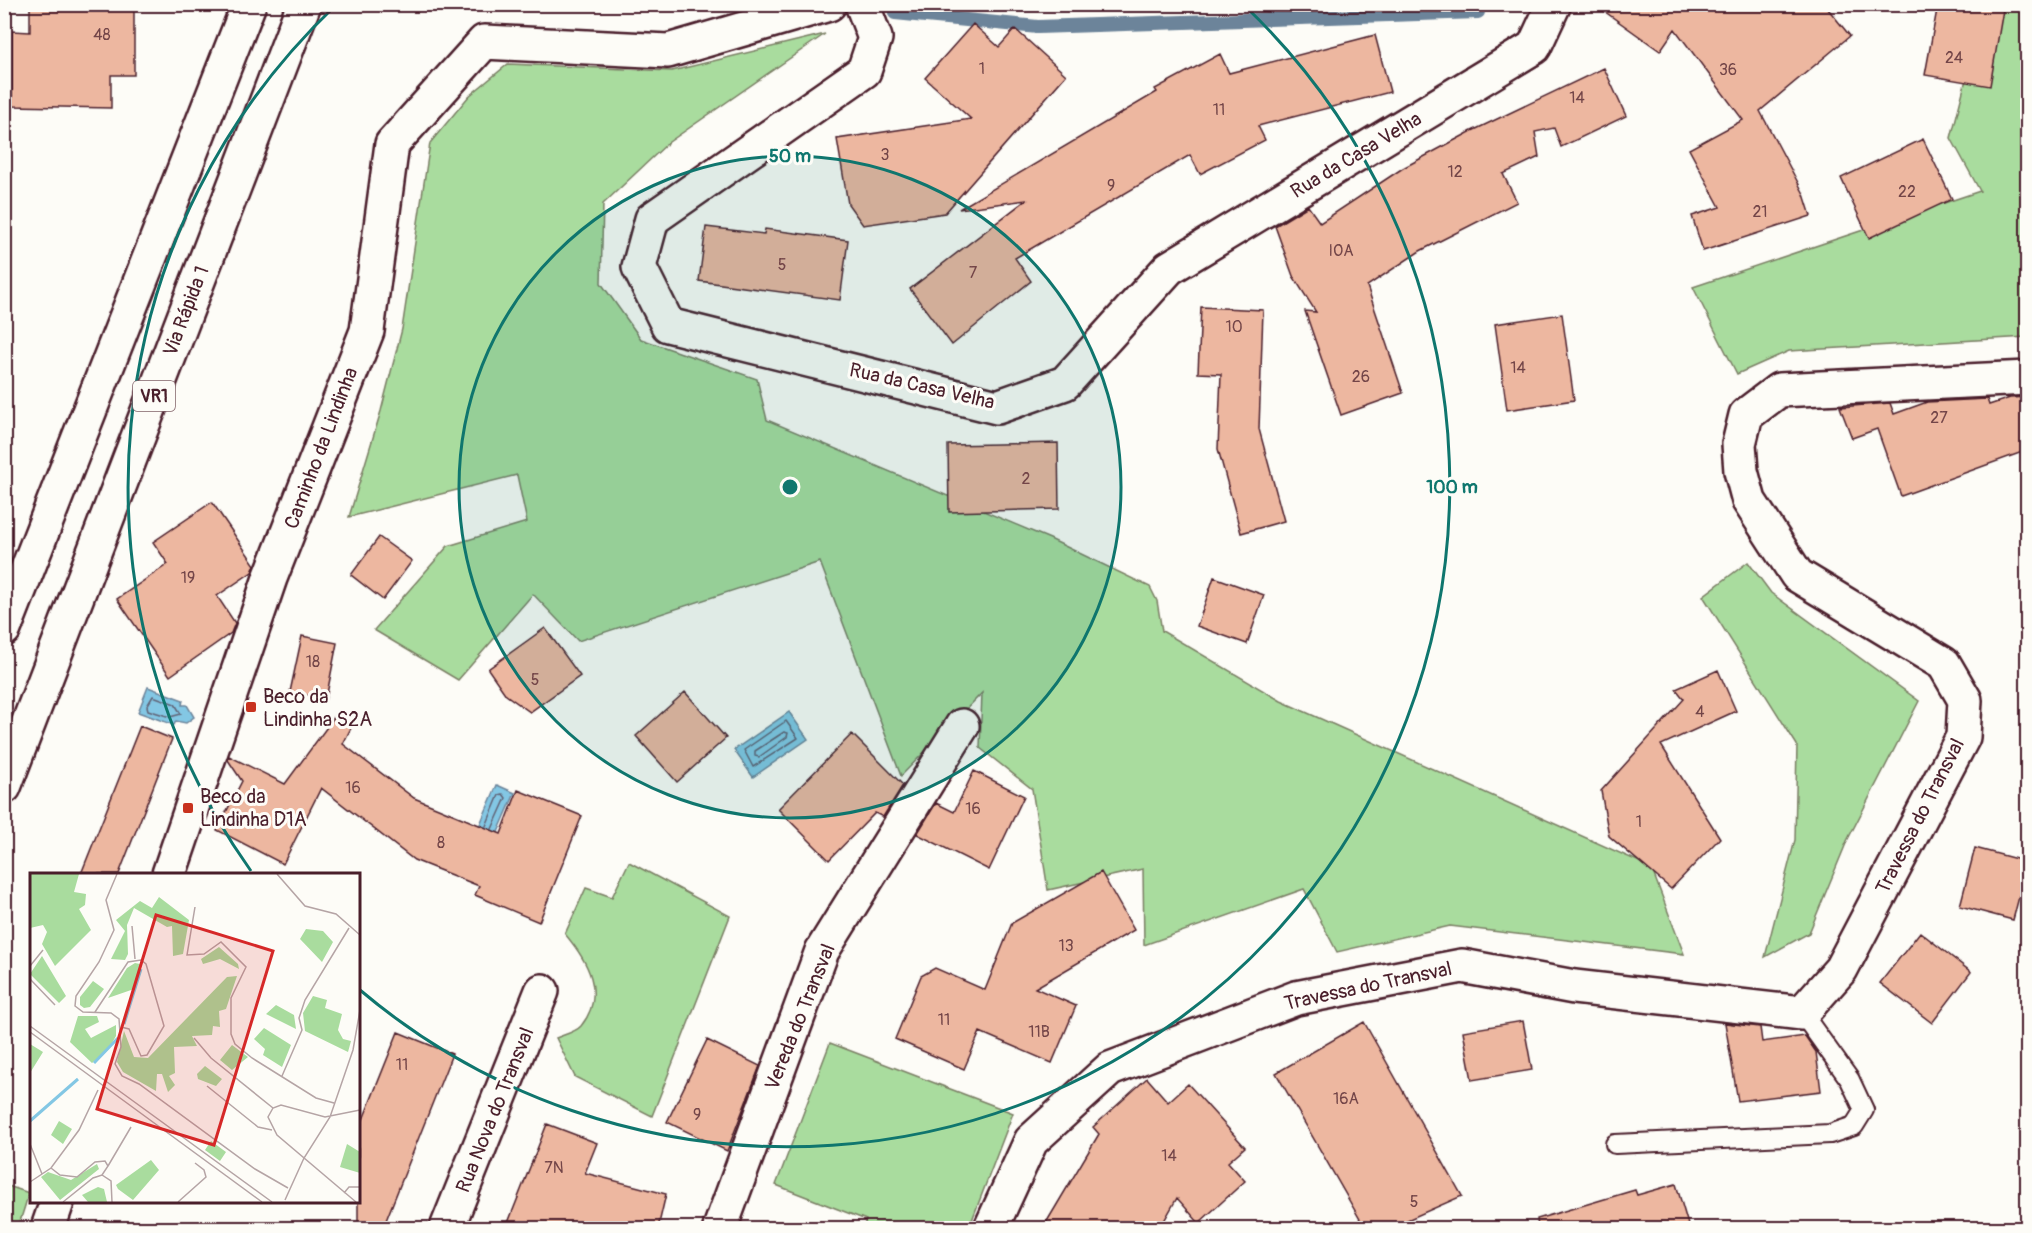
<svg xmlns="http://www.w3.org/2000/svg" width="2032" height="1233" font-family="Pangolin,sans-serif">
	<style>
		.green { fill: #a9dc9e; stroke: #7a7e64; stroke-width: 1.5 }
		.water { fill: #83c7e4; stroke: #6c849a; stroke-width: 1.5 }
		.lines { fill: none; stroke-linecap: round; stroke-linejoin: round }
		.shore { stroke: #616275; stroke-width: 1.5 }
		.stream { stroke: #6c849a; stroke-width: 14 }
		.building { fill: #edb7a0; stroke: #4a1f2b; stroke-width: 1.5 }
		.service-casing { stroke: #4a1f2b; stroke-width: 22 }
		.minor-casing { stroke: #4a1f2b; stroke-width: 38 }
		.trunk-casing { stroke: #4a1f2b; stroke-width: 38 }
		.service { stroke: #fdfcf7; stroke-width: 18 }
		.minor { stroke: #fdfcf7; stroke-width: 33 }
		.trunk { stroke: #fdfcf7; stroke-width: 33 }
		.ring { fill: none; stroke: #0f766e; stroke-width: 3 }
		.poi-dot { fill: #c8321e; stroke: #fdfcf7; stroke-width: 2 }
		.labels { text-anchor: middle; dominant-baseline: central; stroke-width: 6; stroke-linejoin: round; paint-order: stroke }
		.number-label { font-size: 16px; fill: #734548 }
		.shield { fill: #fdfcf7; stroke: #806168; stroke-width: 1.5 }
		.shield-label { font-size: 18px; font-weight: bold; fill: #4a1f2b }
		.street-label { font-size: 20px; fill: #4a1f2b; stroke: #fdfcf7 }
		.poi-label { font-size: 20px; fill: #4a1f2b; stroke: #fdfcf7; text-anchor: start }
		.inset-river { fill: none; stroke: #83c7e4; stroke-width: 3 }
		.inset-road { fill: none; stroke: #b5a4a5; stroke-width: 1.5 }
		.view { fill: #d62828; fill-opacity: 0.15; stroke: #d62828; stroke-width: 3 }
		.inset-edge { fill: none; stroke: #4a1f2b; stroke-width: 3 }
		.centre { fill: #0f766e; stroke: #fdfcf7; stroke-width: 3 }
		.ring-label { font-size: 18px; text-anchor: middle; font-weight: bold; fill: #0f766e; stroke: #fdfcf7; stroke-width: 6; stroke-linejoin: round; paint-order: stroke }
	</style>
	<rect width="100%" height="100%" fill="#fdfcf7"/>
	<filter id="ink" filterUnits="userSpaceOnUse"><feTurbulence type="fractalNoise" baseFrequency=".0167" numOctaves="2"/><feDisplacementMap in="SourceGraphic" scale="12" xChannelSelector="R" yChannelSelector="G"/><feConvolveMatrix kernelMatrix="1 2 1 2 8 2 1 2 1" color-interpolation-filters="sRGB"/></filter>
	<g filter="url(#ink)">
		<path class="green" d="M1985,5H2027V337L1789,351L1737,374L1693,287L1980,191L1951,138Z
			M825,34L669,142L603,204L601,283L641,339L757,379L767,420L1050,539L1150,587L1157,601L1162,631L1281,701L1651,867L1684,954L1450,926L1337,952L1304,889L1144,945L1143,869L1048,890L1032,789L980,748L982,693L901,776L820,562L578,641L533,594L458,680L374,630L448,546L527,522L517,475L349,517L381,411L402,329L430,143L469,96L508,64L672,71Z
			M1748,562L1771,593L1919,701L1847,841L1809,933L1765,957L1795,840L1797,745L1703,596Z
			M629,862L730,916L652,1116L575,1077L556,1038C563,1035 576,1032 581,1026C607,994 587,960 565,934L586,888L612,897Z
			M830,1043L1013,1113L969,1228H863L866,1220L776,1185Z
			M5,1185L29,1193L18,1228H5Z"/>
		<path class="water" d="M148,687L183,700L182,705H187L194,717L186,723L176,721L174,725L138,712Z
			M789,712L808,739L753,777L734,750Z
			M497,785L515,793L492,846L474,838Z"/>
		<g class="lines">
			<path class="shore" d="M153,696L175,704L181,714L170,717L148,710L147,706Z
				M786,721L798,738L753,767L744,750Z
				M784,732L788,733L787,737L759,757L755,756V751Z
				M486,826L499,795L503,794L506,798L492,829"/>
			<path class="stream" d="M895,13L1038,27L1478,12"/>
		</g>
		<path class="building" d="M30,4H74V7L134,6V75H111V108L12,106V31L30,32Z
			M1594,4H1824L1850,36L1760,111L1804,194L1811,216L1703,251L1692,216L1720,207L1689,149L1743,120L1675,29L1660,51Z
			M1938,4H2004L1990,86L1925,75Z
			M973,24L999,47L1015,29L1066,75L945,213L863,225L848,204L837,139L971,119L925,78Z
			M1375,35L1390,92L1258,126L1265,140L1200,174L1190,155L1015,258L1031,281L952,345L910,289L1026,200L959,209L1157,92L1155,89L1220,54L1229,73Z
			M1604,68L1626,116L1561,147L1554,128L1535,132L1539,157L1503,174L1517,202L1420,251L1367,286L1403,393L1341,415L1305,311L1316,312L1293,276L1275,226L1308,206L1320,223L1403,168L1472,131Z
			M1923,139L1952,199L1869,238L1841,178Z
			M706,227L764,234L765,229L848,240L840,300L699,281Z
			M1201,307L1263,310L1259,429L1284,521L1241,533L1218,449L1221,374L1198,373Z
			M1562,314L1574,400L1507,410L1495,324Z
			M2028,397V450L1901,496L1877,429L1852,438L1840,407L1890,403L1894,414L1927,402L1987,399L1989,405L2010,398Z
			M1058,443L1059,509L949,512L948,445Z
			M212,502L255,565L252,572L217,596L235,623L231,633L170,676L117,599L168,564L153,542Z
			M379,537L412,561L383,600L351,575Z
			M1214,577L1264,595L1247,644L1197,626Z
			M545,628L580,676L530,712L506,695L488,669Z
			M302,636L337,643L326,699L290,692Z
			M1718,670L1736,711L1661,745L1720,838L1671,889L1609,836L1601,791L1684,699L1676,689Z
			M685,692L726,738L677,782L636,736Z
			M338,712L354,722L343,744L414,798L501,834L518,790L582,816L539,922L475,895L479,886L414,860L321,788L283,864L217,830L242,781L228,760L229,756L285,784Z
			M140,726L172,739L119,874H81Z
			M852,734L903,785L883,817L875,813L829,860L778,809Z
			M974,771L1024,796L989,870L917,834L936,803L954,812Z
			M1975,848L2028,862L2013,920L1960,906Z
			M1101,872L1134,930L1035,988L1076,1006L1052,1063L980,1032L964,1069L895,1039L921,976L935,968L985,990L1012,923Z
			M1920,932L1971,972L1932,1023L1880,983Z
			M1523,1021L1532,1070L1472,1080L1463,1031Z
			M1364,1022L1462,1196L1389,1228H1365L1276,1073Z
			M1725,1023L1760,1027L1762,1042L1805,1036L1816,1052L1821,1091L1738,1101Z
			M398,1032L452,1054L383,1228H358V1132Z
			M707,1040L760,1066L727,1151L667,1122Z
			M1147,1078L1168,1102L1188,1084L1245,1147L1228,1162L1245,1181L1199,1223L1177,1198L1160,1228H1043L1099,1134L1093,1127Z
			M547,1124L597,1143L585,1173L666,1194L658,1228H506Z
			M1676,1184L1689,1228H1538L1537,1219L1635,1190L1637,1195Z"/>
		<g class="lines">
			<defs>
				<path id="service" d="M1615,1144L1830,1134L1854,1126L1864,1110L1850,1080L1802,1013"/>
				<path id="minor" d="M862,4L875,38L864,71L652,219L639,267L668,325L997,407L1065,383L1169,268L1534,47L1554,4
					M169,874L270,578L367,331L392,144L484,42L668,51L829,4
					M48,1228L57,1202
					M447,1228L542,991
					M720,1228L822,951L962,726
					M991,1228L1031,1141L1110,1069L1296,998L1462,966L1574,987L1802,1013L1841,969L1963,737L1965,700L1944,664L1797,575L1749,501L1741,471L1739,444L1746,415L1779,390L2028,378"/>
				<path id="trunk" d="M4,629L249,4
					M4,787L304,4"/>
			</defs>
			<use href="#service" class="service-casing"/>
			<use href="#minor" class="minor-casing"/>
			<use href="#trunk" class="trunk-casing"/>
			<use href="#service" class="service"/>
			<use href="#minor" class="minor"/>
			<use href="#trunk" class="trunk"/>
		</g>
	</g>
	<circle cx="790" cy="487" r="331" fill="#0f766e" fill-opacity=".12"/>
	<g class="ring">
		<circle cx="790" cy="487" r="331"/>
		<path d="M251 871A662 662 0 0 1 334 7M1246 7A662 662 0 0 1 360 990"/>
	</g>
	<g class="poi-dot">
		<rect x="245" y="701" width="12" height="12" rx="3"/>
		<rect x="182" y="802" width="12" height="12" rx="3"/>
	</g>
	<g class="labels">
		<g class="number-label">
			<text x="102" y="35">48</text>
			<text x="1954" y="58">24</text>
			<text x="982" y="69">1</text>
			<text x="1728" y="70">36</text>
			<text x="1577" y="98">14</text>
			<text x="1219" y="110">11</text>
			<text x="885" y="155">3</text>
			<text x="1455" y="172">12</text>
			<text x="1111" y="186">9</text>
			<text x="1907" y="192">22</text>
			<text x="1760" y="212">21</text>
			<text x="1341" y="251">IOA</text>
			<text x="782" y="265">5</text>
			<text x="973" y="273">7</text>
			<text x="1234" y="327">10</text>
			<text x="1518" y="368">14</text>
			<text x="1361" y="377">26</text>
			<text x="1939" y="418">27</text>
			<text x="1026" y="479">2</text>
			<text x="188" y="578">19</text>
			<text x="313" y="662">18</text>
			<text x="535" y="680">5</text>
			<text x="1700" y="712">4</text>
			<text x="353" y="788">16</text>
			<text x="973" y="809">16</text>
			<text x="1639" y="822">1</text>
			<text x="441" y="843">8</text>
			<text x="1066" y="946">13</text>
			<text x="944" y="1020">11</text>
			<text x="1039" y="1032">11B</text>
			<text x="402" y="1065">11</text>
			<text x="1346" y="1099">16A</text>
			<text x="697" y="1115">9</text>
			<text x="1169" y="1156">14</text>
			<text x="554" y="1168">7N</text>
			<text x="1414" y="1202">5</text>
		</g>
		<rect class="shield" x="133" y="381" width="42" height="30" rx="4.5"/>
		<g class="shield-label">
			<text x="154" y="396">VR1</text>
		</g>
		<g class="street-label">
			<text transform="translate(1356 155) rotate(-31)">Rua da Casa Velha</text>
			<text transform="translate(186 311) rotate(-69)">Via Rápida 1</text>
			<text transform="translate(922 386) rotate(13)">Rua da Casa Velha</text>
			<text transform="translate(321 448) rotate(-69)">Caminho da Lindinha</text>
			<text transform="translate(1920 816) rotate(-63)">Travessa do Transval</text>
			<text transform="translate(1368 986) rotate(-12)">Travessa do Transval</text>
			<text transform="translate(800 1017) rotate(-68)">Vereda do Transval</text>
			<text transform="translate(495 1110) rotate(-68)">Rua Nova do Transval</text>
		</g>
		<g class="poi-label">
			<text x="263" y="696">Beco da<tspan x="263" dy="23">Lindinha S2A</tspan></text>
			<text x="200" y="796">Beco da<tspan x="200" dy="23">Lindinha D1A</tspan></text>
		</g>
	</g>
	<g transform="translate(30 873)">
		<rect width="330" height="330" fill="#fdfcf7"/>
		<path d="M0,1H49L44,19L56,21L55,32L49,36L61,57L25,93L12,71L17,59L13,52L0,55ZM129,24L159,47L153,81L143,83L142,53L137,54L104,35L97,52L98,81L95,87L81,86L95,58L86,47L110,28L122,35ZM276,56L293,58L303,69L292,89L270,66ZM189,74L208,91L209,96L190,86L173,91L171,86ZM12,83L36,123L29,130L0,101ZM105,90L110,91L104,116L78,125L97,95ZM207,103L196,136L189,138L190,154L183,153L182,162L162,163L167,173L144,174L145,200L139,203L145,212L138,219L132,201H127L126,218L93,199L87,189L94,158L104,184L118,185L197,104ZM63,108L74,116L60,134L54,135L50,132V124ZM283,123L297,127L295,135L312,141L308,157L313,166L321,168L318,179L275,158L273,140ZM246,132L264,142L266,156L236,141ZM48,143H67L69,149L55,156L61,165L86,152V163L78,177L62,190L40,169ZM234,155L261,172L252,194L233,182L235,176L224,166ZM0,171L13,179L0,200ZM202,172L218,184L202,197L190,187ZM175,193L192,206L186,213L168,206L167,201ZM29,248L42,256L33,271L21,262ZM181,268L196,279L190,288L175,277ZM317,271L330,279V300L310,294ZM121,287L129,297L103,327L88,316L86,312ZM67,291L69,296L30,327L11,304L18,299L41,307ZM68,314L74,316L77,329H58L52,322Z" fill="#a9dc9e"/>
		<path class="inset-river" d="M94,151L111,96M64,190L88,165M0,248L48,206"/>
		<path class="inset-road" d="M87,1L76,27L84,57L69,89L46,123L45,133L53,139L81,140L89,146L91,174L85,191L92,203L109,211L225,296L258,315M247,1L275,33L306,41L330,62M165,34L157,82L174,81L191,69L216,94L201,125V161L205,171L222,185L286,225L304,230M102,53L105,86M0,93L13,77M0,106L25,132M65,139L98,89L111,87L116,91L134,153L117,182L111,183L99,156L91,154M0,153L242,329M0,159L232,329M164,165L181,185L243,235M252,203L272,157L269,145L275,127L319,55M177,213L228,254L242,257M0,271L12,301M78,293L101,254M21,295L30,302L47,304L65,289L75,288L78,293L72,302M0,309L21,295L49,257L68,217M314,320L319,314H330M255,327L274,285L300,244L323,177L330,137M33,329L63,305L72,302L81,308L82,329M148,329L176,304L174,297L165,290M326,329L247,262L238,244L243,235L251,232L295,244L330,237"/>
		<path class="view" d="M126,42L243,78L184,272L67,236Z"/>
		<rect width="330" height="330" class="inset-edge"/>
	</g>
	<circle cx="790" cy="487" r="9" class="centre"/>
	<g class="ring-label">
		<text x="790" y="162">50 m</text>
		<text x="1452" y="493">100 m</text>
	</g>
	<rect width="2032" height="1233" fill="none" stroke="#fdfcf7" stroke-width="24"/>
	<rect x="12" y="12" width="2008" height="1209" fill="none" stroke="#4a1f2b" stroke-width="2" filter="url(#ink)"/>
</svg>
